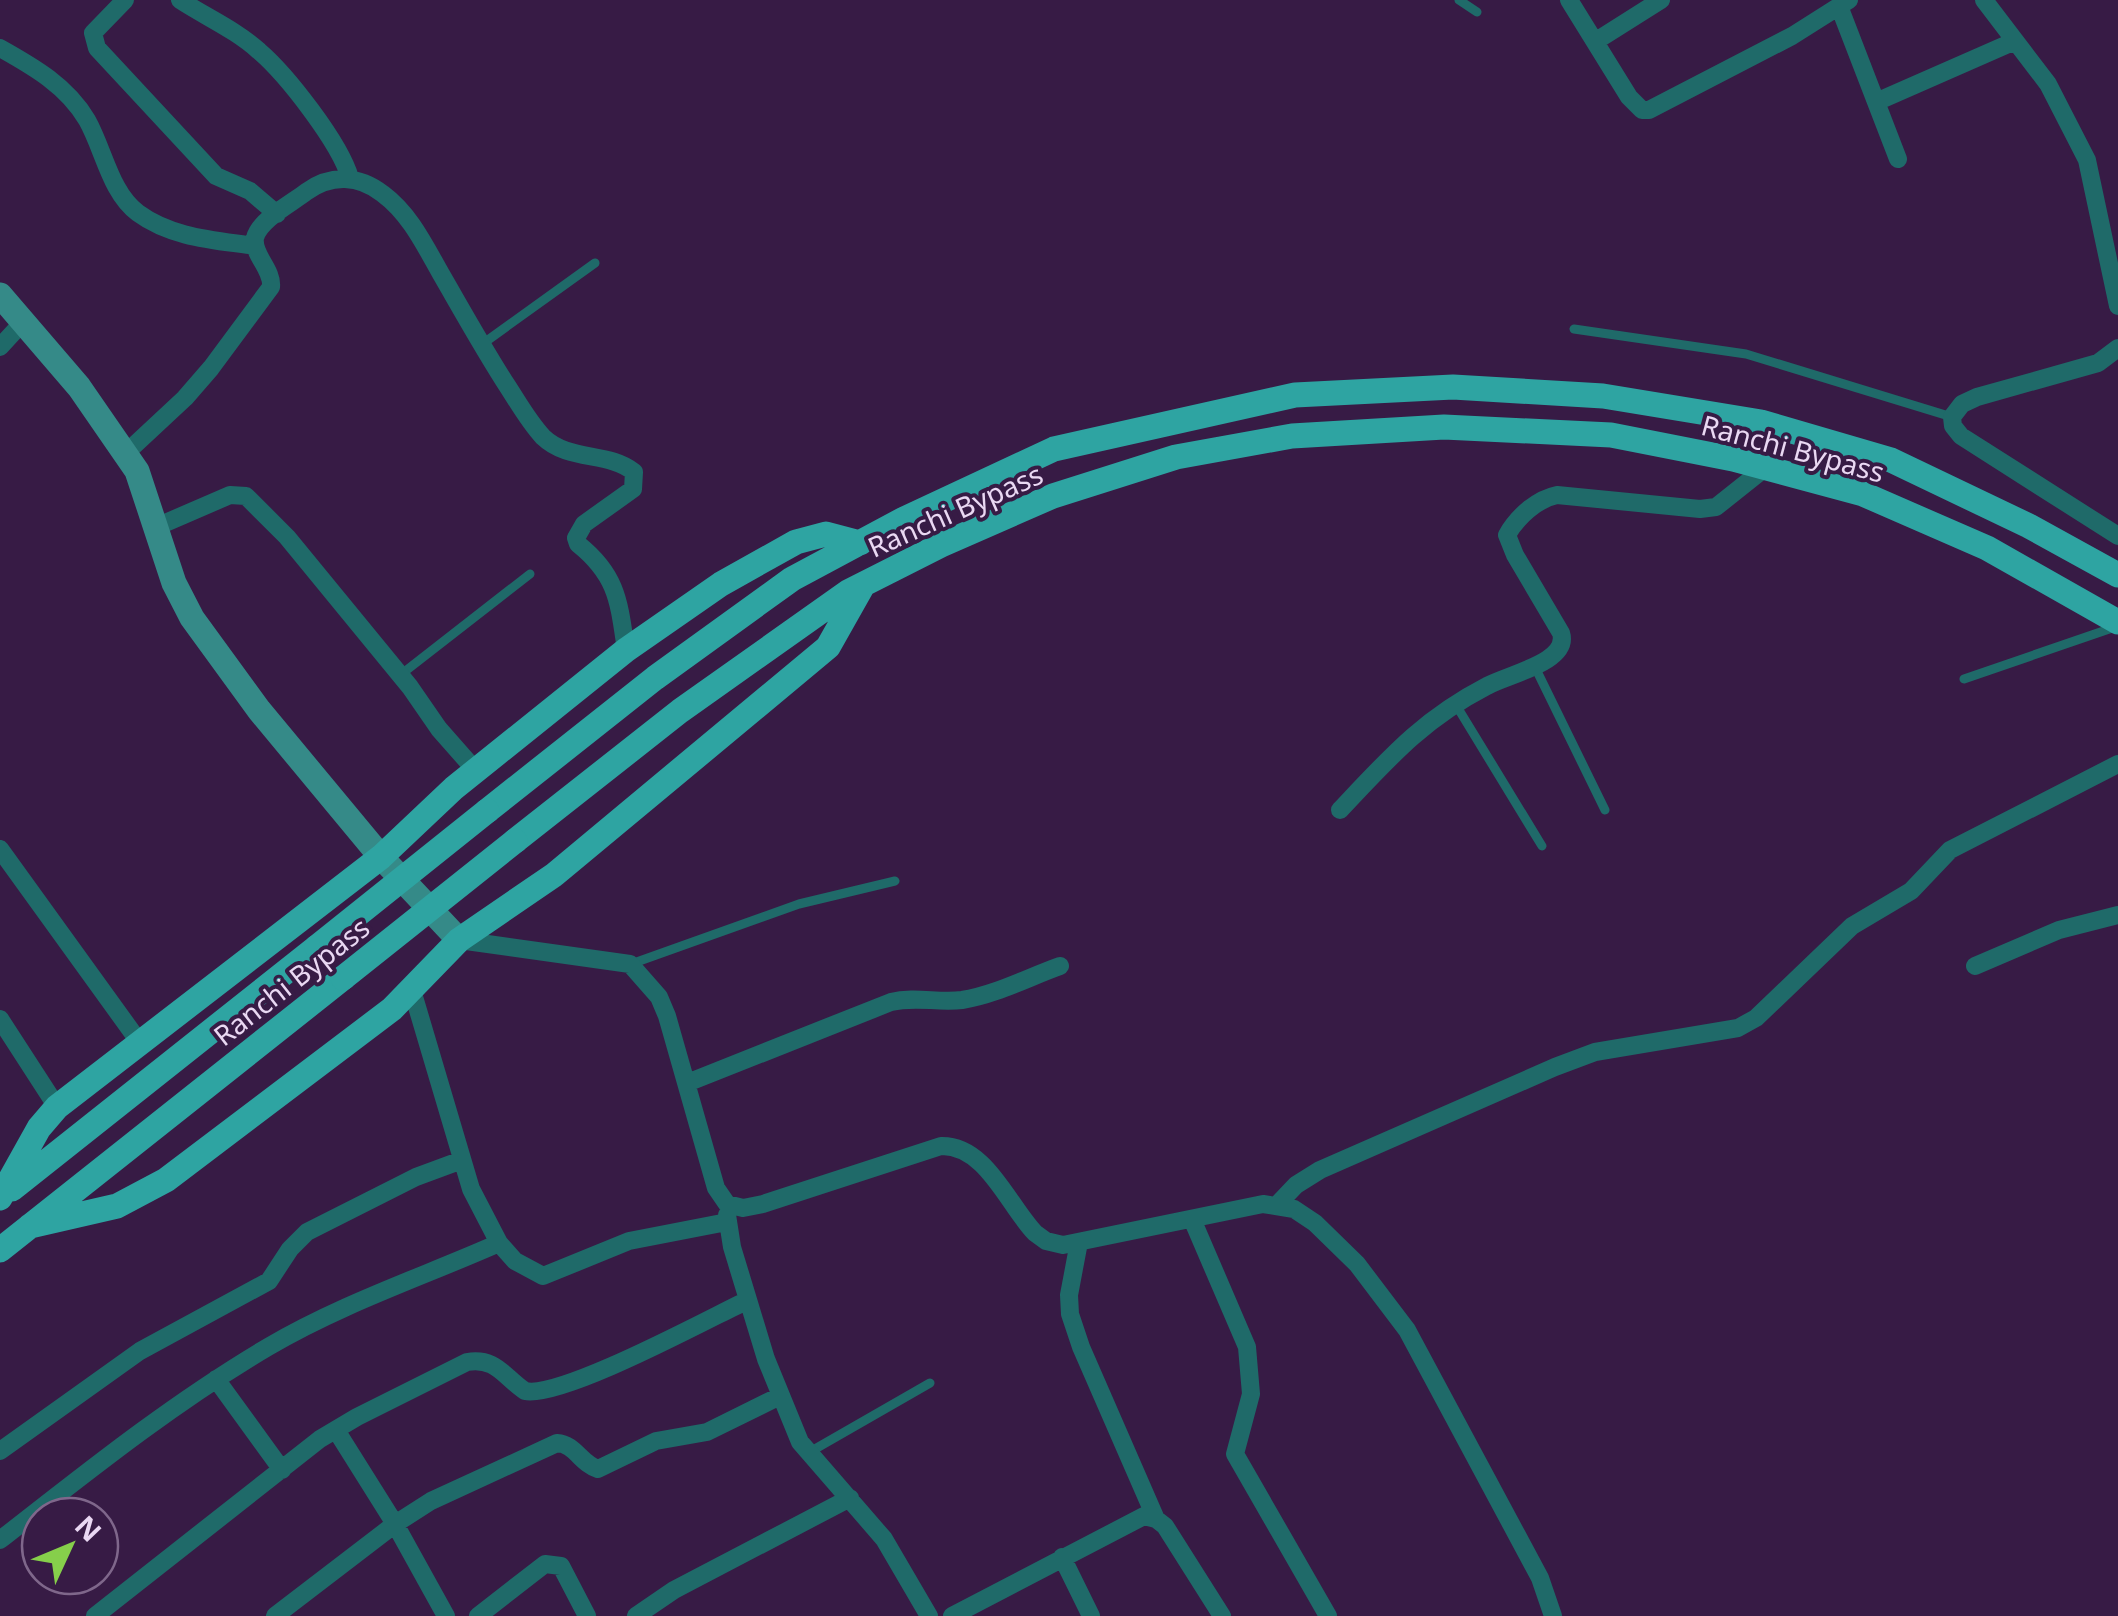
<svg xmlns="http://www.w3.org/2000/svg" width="2118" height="1616" font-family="'Noto Sans',sans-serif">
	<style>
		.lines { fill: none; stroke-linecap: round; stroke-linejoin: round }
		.lane { stroke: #1f6a69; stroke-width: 9 }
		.street { stroke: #1f6a69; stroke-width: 18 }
		.secondary { stroke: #358a88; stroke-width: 25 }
		.primary { stroke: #2ea4a2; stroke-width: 25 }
		.primary-bridge { stroke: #2ea4a2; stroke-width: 25 }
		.labels { text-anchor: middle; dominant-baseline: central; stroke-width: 8; stroke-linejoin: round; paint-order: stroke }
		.street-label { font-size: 28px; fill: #ead8f3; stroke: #371b45 }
	</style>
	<rect width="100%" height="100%" fill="#371b45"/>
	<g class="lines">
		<path class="lane" d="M1459,0L1477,12
			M1574,329L1746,354L1952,417
			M481,345L595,263
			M1534,665L1605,810
			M399,676L530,574
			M1964,679L2118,626
			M1456,705L1542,846
			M631,964L799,904L895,881
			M808,1453L930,1383"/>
		<path class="street" d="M125,0L93,33L97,48L216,176L250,191L277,214
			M180,0C206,17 236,30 259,51C287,75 340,143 350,178
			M1569,0L1629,97L1642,110H1649L1792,36L1849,0
			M1984,0L2048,84L2087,160L2118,306
			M1839,6L1898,159
			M1596,41L1661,0
			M0,48C34,67 67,86 87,120C104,150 110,192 138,213C172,238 215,240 255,246
			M1876,102L2015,41
			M0,347L23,322
			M2118,348L2098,363L1977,397L1962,404L1952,417L1953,426L1961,436L2118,536
			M126,453L185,398L211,368L271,287C273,269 252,255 255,238C259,220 292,203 306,192C331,174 359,175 383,194C410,214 425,246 441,274C463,312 484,350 508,387C519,404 529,422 543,437C569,462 608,451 634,472L633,489L584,524L576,538L578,544C618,576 619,603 626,650
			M156,527L230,495L246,496L287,537L410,687L439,729L476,771
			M1340,810C1389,758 1423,719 1487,686C1509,674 1570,662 1561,633L1515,555L1507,535C1517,517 1537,499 1557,495L1700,509L1716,507L1765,468
			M0,849L140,1043
			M459,940L630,964L659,997L667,1016L716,1188L727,1204L743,1208L763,1204L941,1146C986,1145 1008,1205 1035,1233L1046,1241L1063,1245L1263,1204L1294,1209L1315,1223L1357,1264L1407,1330L1540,1578L1553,1616
			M1975,966L2059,930L2118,915
			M412,990L471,1189L499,1243L515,1261L543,1276L629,1241L727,1222
			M0,1019L57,1107
			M687,1083L891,1002C915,996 938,1003 962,1000C995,995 1029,977 1060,966
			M1277,1205L1296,1185L1320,1170L1555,1067L1595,1052L1738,1028L1756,1018L1852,926L1911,891L1950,850L2118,764
			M727,1215L732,1247L766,1359L800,1442L884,1539L929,1616
			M1192,1219L1247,1347L1251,1394L1235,1454L1328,1616
			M1079,1242L1069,1295L1070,1314L1081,1347L1156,1519
			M216,1379L282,1470
			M336,1430L395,1524L446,1616
			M0,1451L140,1351L269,1281L290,1249L307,1232L416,1177L462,1160
			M0,1540C87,1472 173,1403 268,1347C341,1304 422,1277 499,1243
			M1062,1557L1091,1616
			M95,1616L320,1439L357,1417L467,1362C496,1357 504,1377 525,1391C561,1399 708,1319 748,1300
			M275,1616L395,1524L431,1501L557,1443C575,1444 581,1464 598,1469L656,1441L707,1432L780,1396
			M478,1616L545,1564L561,1566L587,1616
			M636,1616L674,1590L850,1498
			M952,1616L1144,1516L1156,1519L1165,1526L1222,1616"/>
		<path class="secondary" d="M0,295L79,387L137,471L174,583L192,618L259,710L381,857L459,940"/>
		<path class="primary" d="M487,811L655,678L792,579L904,519L1054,449L1295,395L1453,387L1603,396L1761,422L1891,460L2029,526L2118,575
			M515,841L680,711L848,592L941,545L1053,496L1176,457L1292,436L1444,427L1611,435L1733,459L1863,494L1987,548L2118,622
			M12,1189L317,947
			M0,1198L39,1128L57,1107L381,857L454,788L626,650L721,584L796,542L826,534L860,543
			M30,1226L117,1206L166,1180L392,1009L459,940L554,875L828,647L863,585
			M0,1250L343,978"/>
		<path class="primary-bridge" d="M317,947L487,811
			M343,978L515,841"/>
	</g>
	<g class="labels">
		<g class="street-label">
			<text transform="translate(1793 448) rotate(15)">Ranchi Bypass</text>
			<text transform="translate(955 510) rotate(-24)">Ranchi Bypass</text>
			<text transform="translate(291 981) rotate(-38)">Ranchi Bypass</text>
		</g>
	</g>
	<g transform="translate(70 1546) rotate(46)"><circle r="48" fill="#371b45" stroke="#7f678b" stroke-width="2.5"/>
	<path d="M0-8L18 38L0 25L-18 38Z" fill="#86cf4b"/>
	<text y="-15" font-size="28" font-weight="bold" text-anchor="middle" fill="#ead8f3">N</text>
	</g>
</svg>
